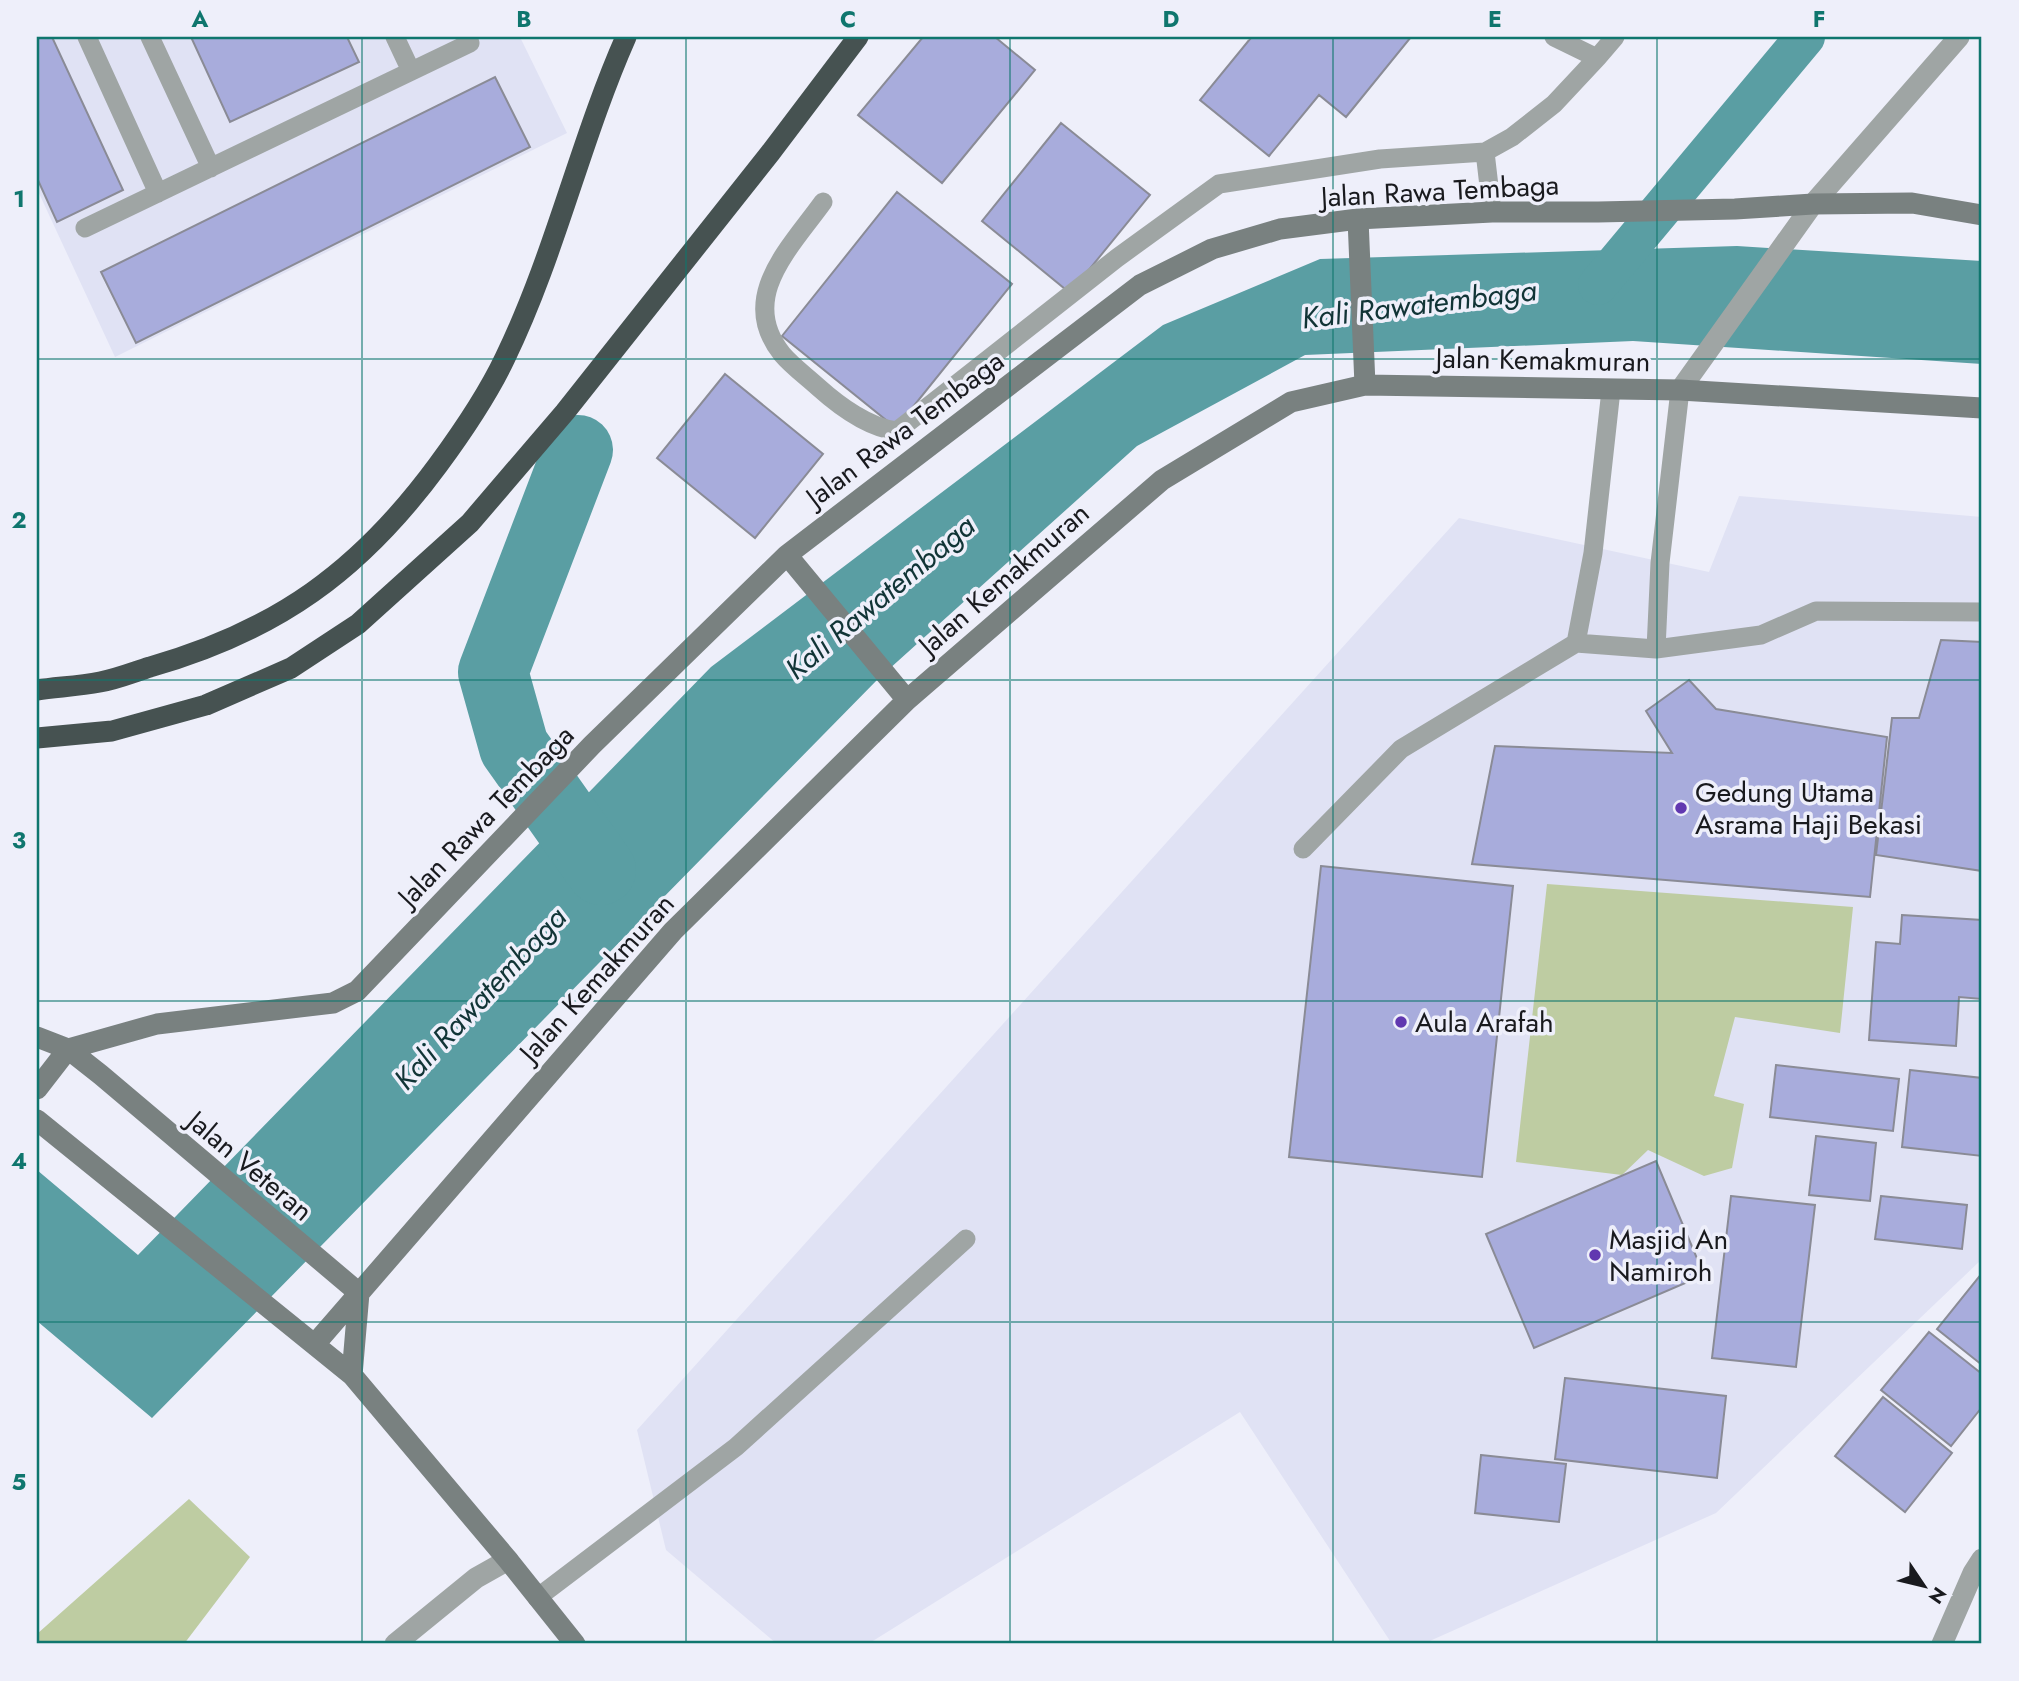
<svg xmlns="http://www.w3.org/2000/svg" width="2019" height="1681" font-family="Jost,sans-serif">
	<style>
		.built { fill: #e0e2f4 }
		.green { fill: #becca2 }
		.water { fill: #5a9ea3 }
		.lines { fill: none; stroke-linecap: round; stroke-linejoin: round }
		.canal { stroke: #5a9ea3; stroke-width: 40 }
		.river { stroke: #5a9ea3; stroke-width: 70 }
		.building { fill: #a8acdc; stroke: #8a8b96; stroke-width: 2 }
		.lane { stroke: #9fa5a4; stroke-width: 19 }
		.street { stroke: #9fa5a4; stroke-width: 21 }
		.secondary { stroke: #798180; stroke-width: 21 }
		.highway { stroke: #465251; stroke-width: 21 }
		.grid { fill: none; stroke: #0f766e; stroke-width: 2; stroke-opacity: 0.55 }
		.poi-dot { fill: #6138b0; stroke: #eeeffa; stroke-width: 2.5 }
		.labels { text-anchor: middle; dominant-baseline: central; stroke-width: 7; stroke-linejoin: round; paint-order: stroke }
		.street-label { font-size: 28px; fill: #191a1e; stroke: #eeeffa }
		.poi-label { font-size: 28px; fill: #191a1e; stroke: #eeeffa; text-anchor: start }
		.water-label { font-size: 30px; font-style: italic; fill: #113436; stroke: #eeeffa }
		.neatline { fill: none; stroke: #0f766e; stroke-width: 2.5 }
		.grid-label { font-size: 23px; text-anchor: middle; font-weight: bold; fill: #0f766e }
	</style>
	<rect width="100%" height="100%" fill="#eeeffa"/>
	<path class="built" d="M37,37H520L567,133L115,357L37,189Z
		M1739,496L1982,517V1259L1716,1513L1423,1644H1392L1240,1412L868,1644H777L666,1550L637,1430L1459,518L1709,572Z"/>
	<path class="green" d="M1547,884L1853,907L1840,1033L1735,1017L1714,1096L1744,1104L1732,1168L1704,1176L1648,1150L1622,1175L1516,1162Z
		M189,1499L250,1557L184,1644H37V1634Z"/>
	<path class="water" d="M1737,246L1982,261V364L1633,341L1305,355L1137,446L878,679L152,1418L37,1321V1170L138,1255L711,667L1163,325L1320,259Z"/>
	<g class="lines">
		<path class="canal" d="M1598,285L1805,37"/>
		<path class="river" d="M578,450L493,672L514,747L601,870"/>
	</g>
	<path class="building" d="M37,37H52L123,190L57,222L37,178Z
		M191,37H347L359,62L230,122Z
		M923,37H995L1035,70L942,183L858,115Z
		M1246,37H1411L1346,117L1319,95L1269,156L1200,100L1250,39Z
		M495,77L530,147L136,343L101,272Z
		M1061,123L1150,195L1070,293L982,221Z
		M897,192L1012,284L896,428L782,336Z
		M725,374L823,454L755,538L657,458Z
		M1941,640L1982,642V871L1876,855L1892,718H1919Z
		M1689,680L1716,709L1887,737L1870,897L1472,864L1495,746L1672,753L1646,711Z
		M1321,866L1513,886L1482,1177L1289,1157Z
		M1902,915L1982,920V999L1959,997L1956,1046L1869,1040L1876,942L1900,944Z
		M1776,1065L1899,1079L1893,1131L1770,1117Z
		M1910,1070L1982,1078V1156L1902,1147Z
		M1816,1136L1876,1143L1870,1201L1809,1195Z
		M1656,1161L1704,1275L1534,1348L1486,1234Z
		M1731,1196L1815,1205L1796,1367L1712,1358Z
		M1881,1196L1967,1205L1962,1249L1875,1239Z
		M1982,1273V1365L1937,1329Z
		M1929,1332L1982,1374V1407L1951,1446L1881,1390Z
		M1565,1378L1726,1396L1717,1478L1555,1459Z
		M1883,1397L1952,1453L1905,1512L1835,1456Z
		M1481,1455L1566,1464L1559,1522L1475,1513Z"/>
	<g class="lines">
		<path class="lane" d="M87,37L158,193
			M150,37L211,168
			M395,37L411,71
			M1554,37L1597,58L1615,37
			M1485,152L1492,212
			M823,202C790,248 737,298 782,354C792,366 806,376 818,387C838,405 869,428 897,431L1117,258L1219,184L1380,159L1485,152L1512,137L1554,104L1597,58
			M85,228L470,43
			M1576,643L1593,553L1611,390
			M1656,649L1660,563L1680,390
			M1303,849L1401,749L1576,643L1656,649L1761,635L1816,611L1982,612
			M537,1598L736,1447L966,1239"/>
		<path class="street" d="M1680,390L1813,204L1959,37
			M395,1644L476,1578L508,1560
			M1942,1644L1973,1573L1982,1559"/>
		<path class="secondary" d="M1358,219L1365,385
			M787,555L907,700
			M37,1037L68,1049L101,1075L359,1293
			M37,1089L68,1049L157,1024L333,1003L357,991L592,745L787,555L1140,285L1212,249L1280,229L1358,219L1492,212H1598L1735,209L1813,204L1912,203L1982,215
			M37,1120L352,1375L508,1560L575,1644
			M315,1344L673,931L907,700L1162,480L1291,402L1365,385L1680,390L1982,408
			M352,1375L359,1293"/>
		<path class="highway" d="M37,690C58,687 79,686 100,682C117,679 134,672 150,667C277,631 360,571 438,465C463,431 487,396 505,358C555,255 580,141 626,37
			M37,738L112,731L206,705L291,668L358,624L470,523L565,412L771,152L858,37"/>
	</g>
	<path class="grid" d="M362,37V1644M686,37V1644M1010,37V1644M1333,37V1644M1657,37V1644M37,359H1982M37,680H1982M37,1001H1982M37,1322H1982"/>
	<g class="poi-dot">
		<circle cx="1681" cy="808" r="7"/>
		<circle cx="1401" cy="1022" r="7"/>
		<circle cx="1595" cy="1255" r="7"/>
	</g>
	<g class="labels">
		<g class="street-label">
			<text transform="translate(1440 191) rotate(-3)">Jalan Rawa Tembaga</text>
			<text transform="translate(1543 360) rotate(1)">Jalan Kemakmuran</text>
			<text transform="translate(905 429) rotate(-37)">Jalan Rawa Tembaga</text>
			<text transform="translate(1004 579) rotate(-41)">Jalan Kemakmuran</text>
			<text transform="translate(486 816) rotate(-46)">Jalan Rawa Tembaga</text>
			<text transform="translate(597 978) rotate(-48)">Jalan Kemakmuran</text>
			<text transform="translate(250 1166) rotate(40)">Jalan Veteran</text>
		</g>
		<g class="poi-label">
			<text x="1695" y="792">Gedung Utama<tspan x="1695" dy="32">Asrama Haji Bekasi</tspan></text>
			<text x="1415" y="1022">Aula Arafah</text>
			<text x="1609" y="1239">Masjid An<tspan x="1609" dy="32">Namiroh</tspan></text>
		</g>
		<g class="water-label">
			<text transform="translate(1419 304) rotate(-7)">Kali Rawatembaga</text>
			<text transform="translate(880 597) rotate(-40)">Kali Rawatembaga</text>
			<text transform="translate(480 998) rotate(-47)">Kali Rawatembaga</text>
		</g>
	</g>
	<rect width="2019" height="1681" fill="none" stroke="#eeeffa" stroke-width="77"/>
	<g transform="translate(1924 1586) rotate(125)" stroke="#eeeffa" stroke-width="5" paint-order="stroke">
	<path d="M0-5L12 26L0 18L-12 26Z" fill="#191a1e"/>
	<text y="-10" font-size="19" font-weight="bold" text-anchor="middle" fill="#191a1e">N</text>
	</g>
	<rect x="38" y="38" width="1942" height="1604" class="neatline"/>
	<g class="grid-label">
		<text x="200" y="27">A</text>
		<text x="524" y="27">B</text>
		<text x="848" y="27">C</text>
		<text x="1171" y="27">D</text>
		<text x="1495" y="27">E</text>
		<text x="1819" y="27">F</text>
		<text x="19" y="207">1</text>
		<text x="19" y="528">2</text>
		<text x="19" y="848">3</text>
		<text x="19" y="1169">4</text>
		<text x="19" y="1490">5</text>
	</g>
</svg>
